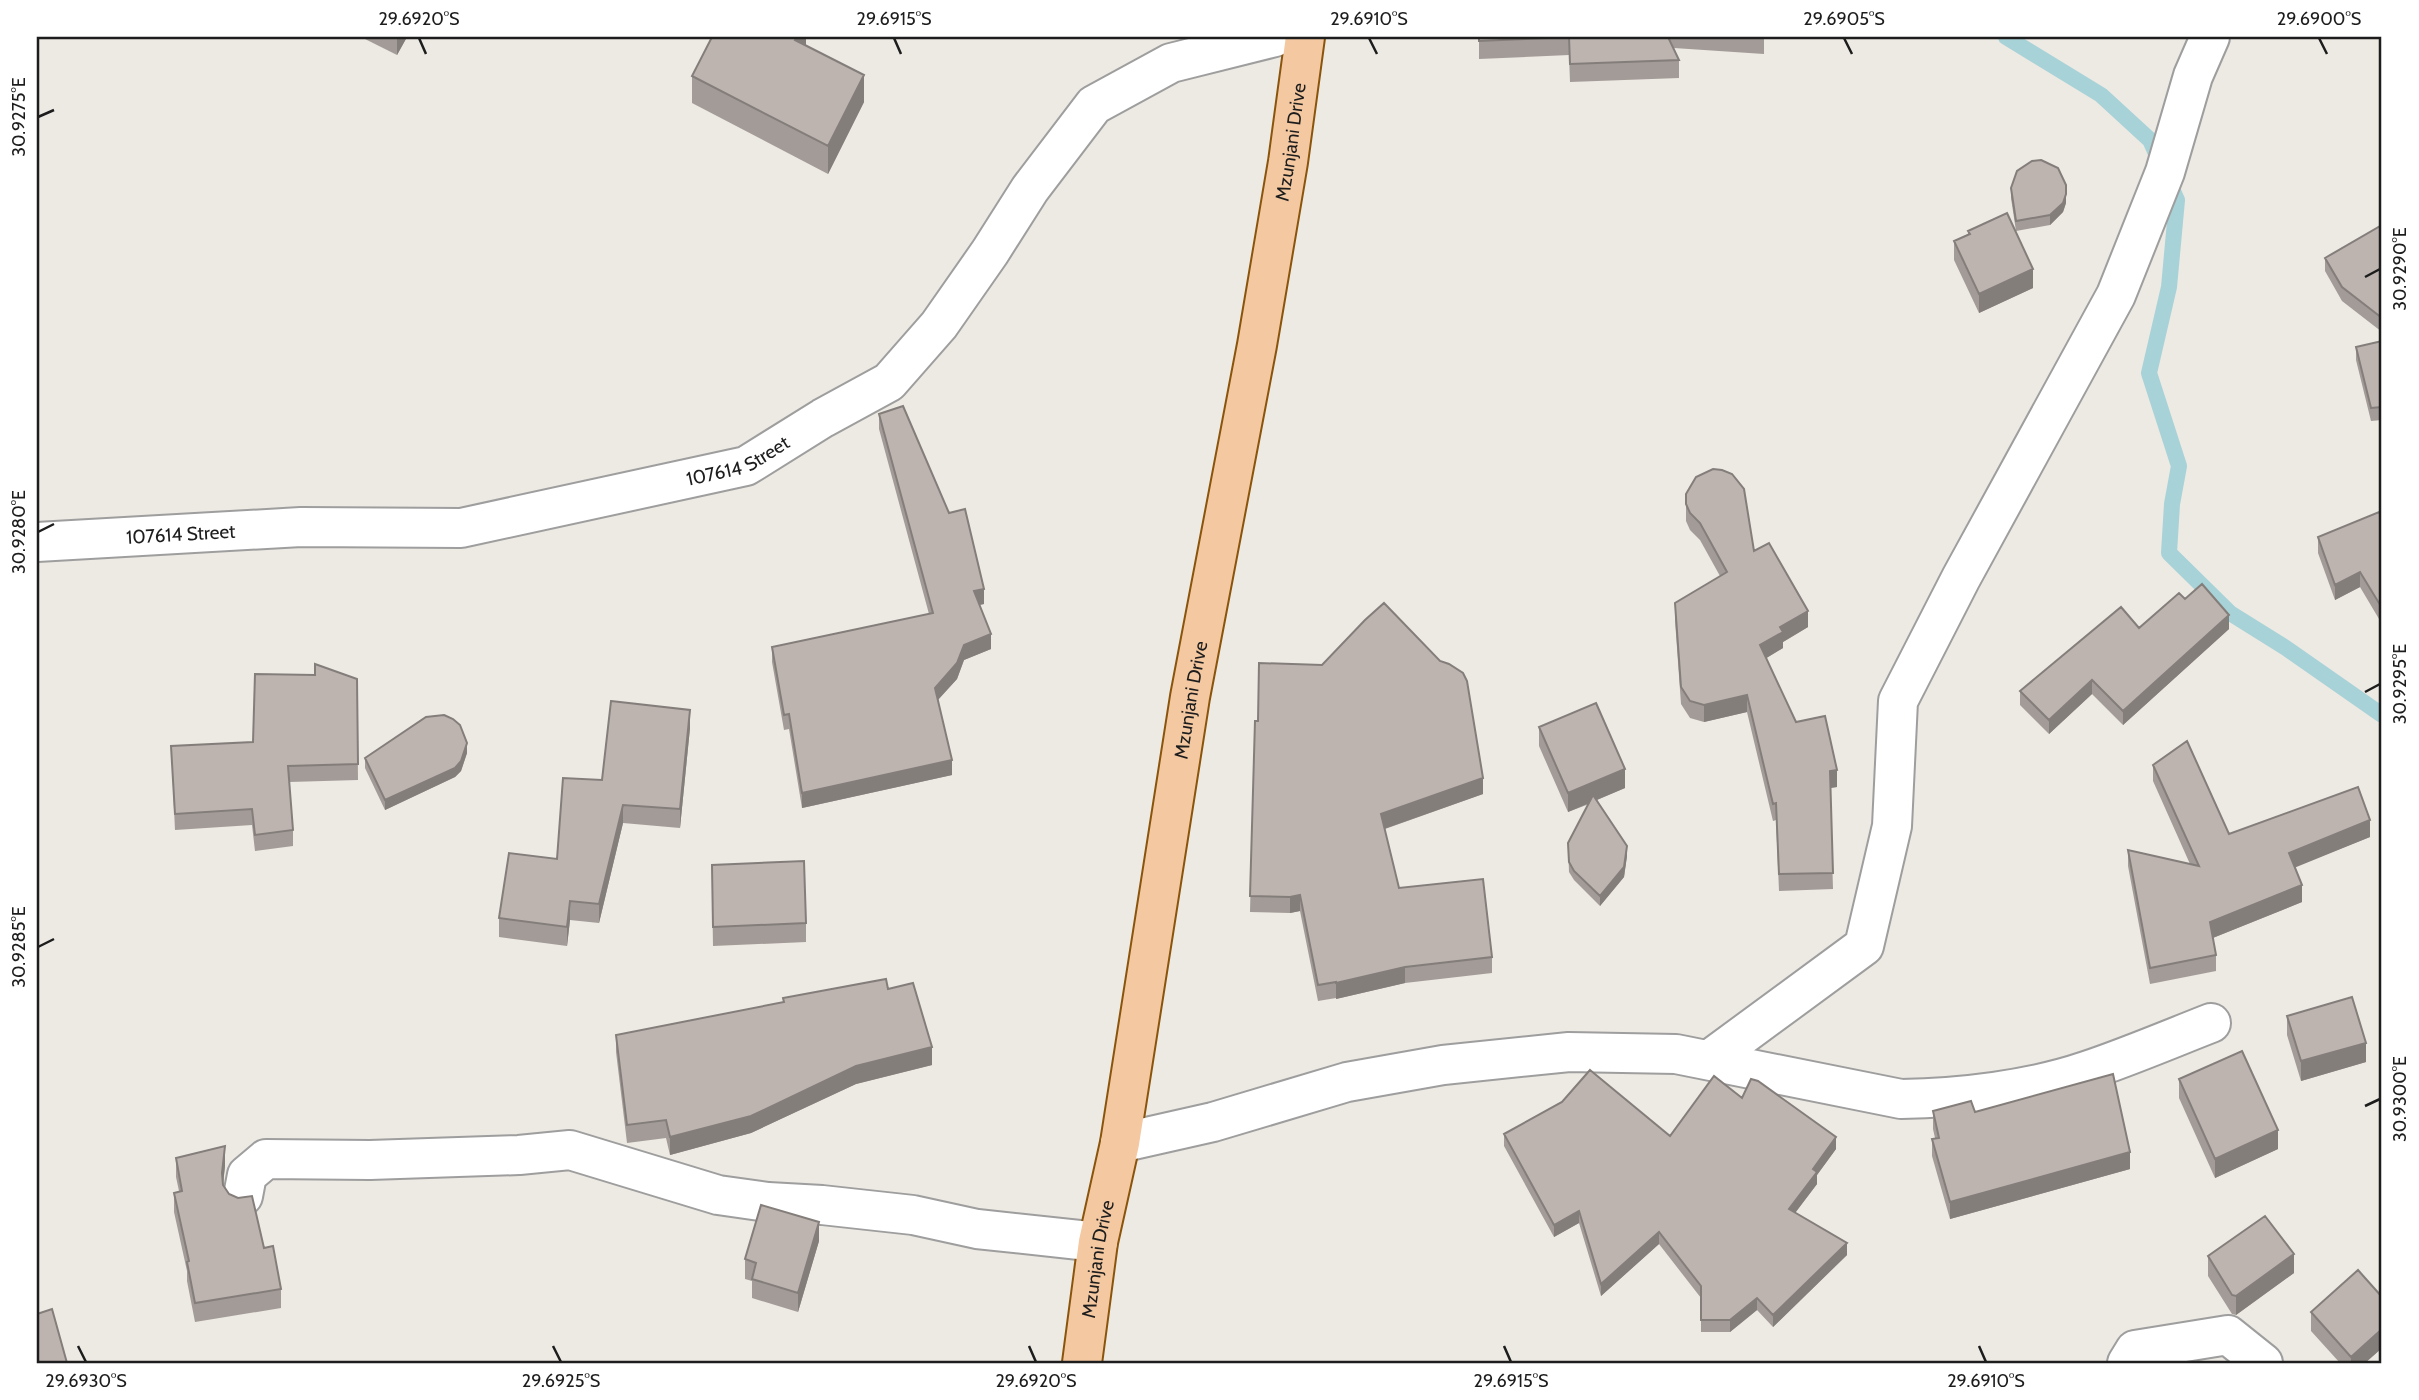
<svg xmlns="http://www.w3.org/2000/svg" width="2419" height="1400" font-family="Cabin,sans-serif">
	<style>
		.lines { fill: none; stroke-linecap: round; stroke-linejoin: round }
		.stream { stroke: #a7d2d8; stroke-width: 16 }
		.minor-casing { stroke: #9e9e9e; stroke-width: 42 }
		.major-casing { stroke: #8a540b; stroke-width: 42 }
		.minor { stroke: #fff; stroke-width: 38 }
		.major { stroke: #f4c8a1; stroke-width: 38 }
		.wall { fill: #a39b97 }
		.shaded-wall { fill: #847e7b }
		.building { fill: #bdb4b0; stroke: #847e7b; stroke-width: 2 }
		.ticks { fill: none; stroke: #1d1d1d; stroke-width: 2.5 }
		.labels { text-anchor: middle; dominant-baseline: central; stroke-width: 6; stroke-linejoin: round; paint-order: stroke }
		.street-label { font-size: 19px; fill: #1d1d1d; stroke: #fff }
		.neatline { fill: none; stroke: #1d1d1d; stroke-width: 2.5 }
		.ticks-label { font-size: 18px; text-anchor: middle; fill: #1d1d1d }
	</style>
	<rect width="100%" height="100%" fill="#ede9e3"/>
	<g class="lines">
		<path class="stream" d="M2006,37L2101,95L2150,140L2177,200L2169,287L2149,373L2179,466L2172,504L2169,553L2230,613L2286,648L2382,715"/>
		<defs>
			<g id="minor">
				<path id="s1" d="M37,542L301,527L461,528L746,466L823,418L889,382L939,325L990,252L1030,189L1094,105L1171,63L1275,37"/>
				<path d="M1709,1060L1864,946L1892,826L1898,701L1961,578L2116,295L2165,172L2193,76L2210,37"/>
				<path d="M1120,1143L1213,1122L1347,1082L1443,1065L1569,1052L1676,1054L1901,1099C1960,1098 2030,1090 2086,1071C2128,1057 2170,1039 2211,1023"/>
				<path d="M243,1196L247,1175L266,1159L370,1160L519,1155L570,1150L718,1195L768,1202L822,1205L913,1215L977,1229L1098,1242"/>
				<path d="M2127,1363L2135,1350L2228,1335L2263,1363"/>
			</g>
			<g id="major">
				<path id="s2" d="M1082,1363L1098,1242L1120,1143L1190,697L1257,345L1288,162L1305,37"/>
			</g>
		</defs>
		<use href="#minor" class="minor-casing"/>
		<use href="#major" class="major-casing"/>
		<use href="#minor" class="minor"/>
		<use href="#major" class="major"/>
	</g>
	<path class="wall" d="M361,37H407L397,55Z
		M806,37V46L864,102L828,174L692,103V76Z
		M1479,37H1764V54L1674,48L1679,60V78L1570,82L1569,55L1479,59Z
		M2011,188L2066,203L2063,212L2050,225L2016,231L2011,198Z
		M2382,225V332L2342,301L2325,271V258Z
		M1968,231L2033,288L1979,313L1954,260V241L1968,234Z
		M2382,341V420L2371,421L2356,360V347Z
		M879,414L984,604L979,605L991,649L964,660L957,679L938,700L952,775L802,808L789,729L784,730L772,662V647L929,614L879,429Z
		M1686,494L1754,551L1808,627L1783,642V648L1766,658L1796,722L1837,787L1830,788L1833,889L1779,891L1776,820L1773,821L1747,712L1704,722L1690,718L1681,704L1675,620V603L1720,576L1700,540L1690,530L1686,521Z
		M2382,520V624L2360,587L2335,600L2318,553V537Z
		M2185,599L2229,629L2123,725L2092,694L2049,734L2020,705V691L2139,628Z
		M357,679L358,780L289,782L293,830V846L255,851L252,825L175,830L171,746L253,742Z
		M1255,721L1483,794L1385,829L1399,888L1492,957V973L1405,983L1336,999V998L1318,1001L1300,911L1290,913L1250,912Z
		M1539,727L1625,788L1597,800L1627,856L1624,877L1600,906L1574,880L1569,872L1568,843L1589,804L1568,812L1539,746Z
		M690,728L680,828L623,823L599,923L570,920L567,946L499,937V918L557,859L602,780Z
		M467,753L461,771L455,777L385,810L365,768V758Z
		M2153,765L2229,834L2370,837L2294,867L2302,902L2213,938L2216,955V971L2150,984L2128,866V850L2190,864L2153,781Z
		M712,884L806,923V942L713,946Z
		M888,989L932,1065L856,1084L751,1133L670,1155L666,1138L627,1143L616,1052V1035L783,1002V998Z
		M2287,1016L2366,1062L2301,1081L2287,1035Z
		M2179,1079L2278,1149L2215,1178L2179,1098Z
		M1742,1098L1836,1149L1817,1175V1184L1795,1213L1847,1255L1773,1327L1757,1310L1730,1332H1701V1298L1659,1244L1601,1296L1579,1223L1554,1237L1504,1146V1134L1670,1136Z
		M1933,1111L1975,1112L2130,1169L1950,1219L1932,1156V1139L1935,1138L1933,1129Z
		M176,1158L225,1166L223,1185L264,1248L281,1289V1308L195,1322L187,1281V1271L174,1212V1193L179,1191L176,1177Z
		M819,1241L798,1312L752,1298V1281L745,1279V1259Z
		M2208,1256L2294,1273L2236,1315L2232,1314L2208,1276Z
		M2311,1312L2382,1348L2365,1363H2340L2311,1331Z"/>
	<path class="shaded-wall" d="M397,37H407L397,55Z
		M797,37H806V47L795,40Z
		M864,75V102L828,174V146Z
		M2066,194V203L2063,212L2050,225V215Z
		M2033,269V288L1979,313V294Z
		M2360,572V587L2335,600V585Z
		M984,589V604L974,606V591Z
		M1808,611V627L1783,642V648L1760,662V645L1780,627Z
		M2229,615V629L2123,725V711Z
		M991,634V649L964,660L957,679L935,703V688L964,645Z
		M2092,680V694L2049,734V720Z
		M1747,695V712L1704,722V705Z
		M690,710V728L680,828V809Z
		M467,743V753L461,771L455,777L385,810V800Z
		M952,760V775L802,808V793Z
		M1625,769V788L1568,812V793Z
		M1837,770V787L1830,788V771Z
		M1483,778V794L1381,830V814Z
		M623,805V823L599,923V904Z
		M2370,820V837L2289,870V853Z
		M1627,846V856L1624,877L1600,906V896Z
		M2302,885V902L2210,939V922Z
		M1300,895V911L1290,913V897Z
		M570,901V920L567,946V927Z
		M1405,967V983L1336,999V983Z
		M2366,1043V1062L2301,1081V1061Z
		M932,1047V1065L856,1084L751,1133L670,1155V1137L856,1066Z
		M2278,1130V1149L2215,1178V1159Z
		M1836,1137V1149L1817,1175V1184L1789,1221V1209L1813,1169Z
		M225,1146V1166L222,1192V1173Z
		M2130,1152V1169L1950,1219V1202Z
		M1579,1211V1223L1554,1237V1225Z
		M819,1222V1241L798,1312V1293Z
		M1659,1232V1244L1601,1296V1284Z
		M1847,1243V1255L1773,1327V1315Z
		M2294,1254V1273L2236,1315V1296Z
		M1757,1298V1310L1730,1332V1320Z
		M2382,1329V1348L2365,1363H2351V1357Z"/>
	<path class="building" d="M712,37H797L795,40L864,75L828,146L692,76Z
		M1479,37H1668L1679,60L1570,64L1569,37L1479,41Z
		M2041,160L2058,168L2066,185V194L2063,203L2050,215L2016,221L2011,188L2017,171L2032,161Z
		M2007,213L2033,269L1979,294L1954,241L1970,234L1968,231Z
		M2382,225V318L2342,287L2325,258Z
		M2382,341V407L2371,408L2356,347Z
		M903,406L949,513L965,509L984,589L974,591L991,634L964,645L957,663L935,688L952,760L802,793L789,714L784,715L772,647L933,613L879,414Z
		M1713,469L1722,470L1732,474L1744,489L1754,551L1769,543L1808,611L1780,627L1783,632L1760,645L1796,722L1825,716L1837,770L1830,771L1833,873L1779,874L1776,803L1773,804L1747,695L1704,705L1690,701L1681,687L1675,603L1727,572L1700,523L1690,513L1686,504V494L1696,477Z
		M2379,512L2382,520V608L2360,572L2335,585L2318,537Z
		M2202,584L2229,615L2123,711L2092,680L2049,720L2020,691L2121,607L2139,628L2179,593L2185,599Z
		M1384,603L1440,661L1449,664L1463,673L1467,681L1483,778L1381,814L1399,888L1483,879L1492,957L1405,967L1336,983V982L1318,985L1300,895L1290,897L1250,896L1255,721H1258L1259,663L1322,665L1365,620Z
		M315,664L357,679L358,764L288,766L293,830L255,835L252,809L175,814L171,746L253,742L255,674L315,675Z
		M611,701L690,710L680,809L623,805L599,904L570,901L567,927L499,918L509,853L557,859L563,778L602,780Z
		M1596,703L1625,769L1568,793L1539,727Z
		M444,715L453,719L460,725L467,743L461,761L455,768L385,800L365,758L426,717Z
		M2187,741L2229,834L2358,787L2370,820L2289,853L2302,885L2210,922L2216,955L2150,968L2128,850L2199,866L2153,765Z
		M1593,795L1627,846L1624,867L1600,896L1574,871L1569,862L1568,843Z
		M804,861L806,923L713,927L712,865Z
		M886,979L888,989L913,983L932,1047L856,1066L751,1116L670,1137L666,1120L627,1125L616,1035L784,1002L783,998Z
		M2352,997L2366,1043L2301,1061L2287,1016Z
		M2242,1051L2278,1130L2215,1159L2179,1079Z
		M1590,1070L1670,1136L1714,1076L1742,1098L1751,1079L1758,1081L1836,1137L1813,1169L1817,1172L1789,1209L1847,1243L1773,1315L1757,1298L1730,1320H1701V1286L1659,1232L1601,1284L1579,1211L1554,1225L1504,1134L1562,1102Z
		M2113,1074L2130,1152L1950,1202L1932,1139L1939,1138L1933,1111L1971,1101L1975,1112Z
		M225,1146L222,1173L223,1185L229,1194L238,1198L252,1196L264,1248L273,1246L281,1289L195,1303L187,1262L189,1261L174,1193L182,1191L176,1158Z
		M761,1205L819,1222L798,1293L752,1279L756,1263L745,1259Z
		M2265,1216L2294,1254L2236,1296L2232,1295L2208,1256Z
		M2358,1270L2382,1297V1329L2351,1357L2311,1312Z
		M52,1309L67,1363H37V1314Z"/>
	<path class="ticks" d="M419,38L426,54M894,38L901,54M1369,38L1377,54M1844,38L1852,54M2319,38L2327,54M38,117L54,110M2365,277L2380,269M38,532L54,524M2365,692L2380,684M38,947L54,939M2365,1106L2380,1099M78,1346L86,1362M553,1346L561,1362M1029,1346L1036,1362M1504,1346L1511,1362M1979,1346L1986,1362"/>
	<g class="labels">
		<g class="street-label">
			<text stroke="none"><textPath href="#s2" startOffset="1239">Mzunjani Drive</textPath></text>
			<text stroke="none"><textPath href="#s1" startOffset="710">107614 Street</textPath></text>
			<text stroke="none"><textPath href="#s1" startOffset="144">107614 Street</textPath></text>
			<text stroke="none"><textPath href="#s2" startOffset="672">Mzunjani Drive</textPath></text>
			<text stroke="none"><textPath href="#s2" startOffset="105">Mzunjani Drive</textPath></text>
		</g>
	</g>
	<rect width="2419" height="1400" fill="none" stroke="#ffffff" stroke-width="77"/>
	<rect x="38" y="38" width="2342" height="1324" class="neatline"/>
	<g class="ticks-label">
		<text x="419" y="25">29.6920°S</text>
		<text x="894" y="25">29.6915°S</text>
		<text x="1369" y="25">29.6910°S</text>
		<text x="1844" y="25">29.6905°S</text>
		<text x="2319" y="25">29.6900°S</text>
		<text transform="translate(19 117) rotate(-90)" y="6">30.9275°E</text>
		<text transform="translate(2400 269) rotate(-90)" y="6">30.9290°E</text>
		<text transform="translate(19 532) rotate(-90)" y="6">30.9280°E</text>
		<text transform="translate(2400 684) rotate(-90)" y="6">30.9295°E</text>
		<text transform="translate(19 947) rotate(-90)" y="6">30.9285°E</text>
		<text transform="translate(2400 1099) rotate(-90)" y="6">30.9300°E</text>
		<text x="86" y="1387">29.6930°S</text>
		<text x="561" y="1387">29.6925°S</text>
		<text x="1036" y="1387">29.6920°S</text>
		<text x="1511" y="1387">29.6915°S</text>
		<text x="1986" y="1387">29.6910°S</text>
	</g>
</svg>
